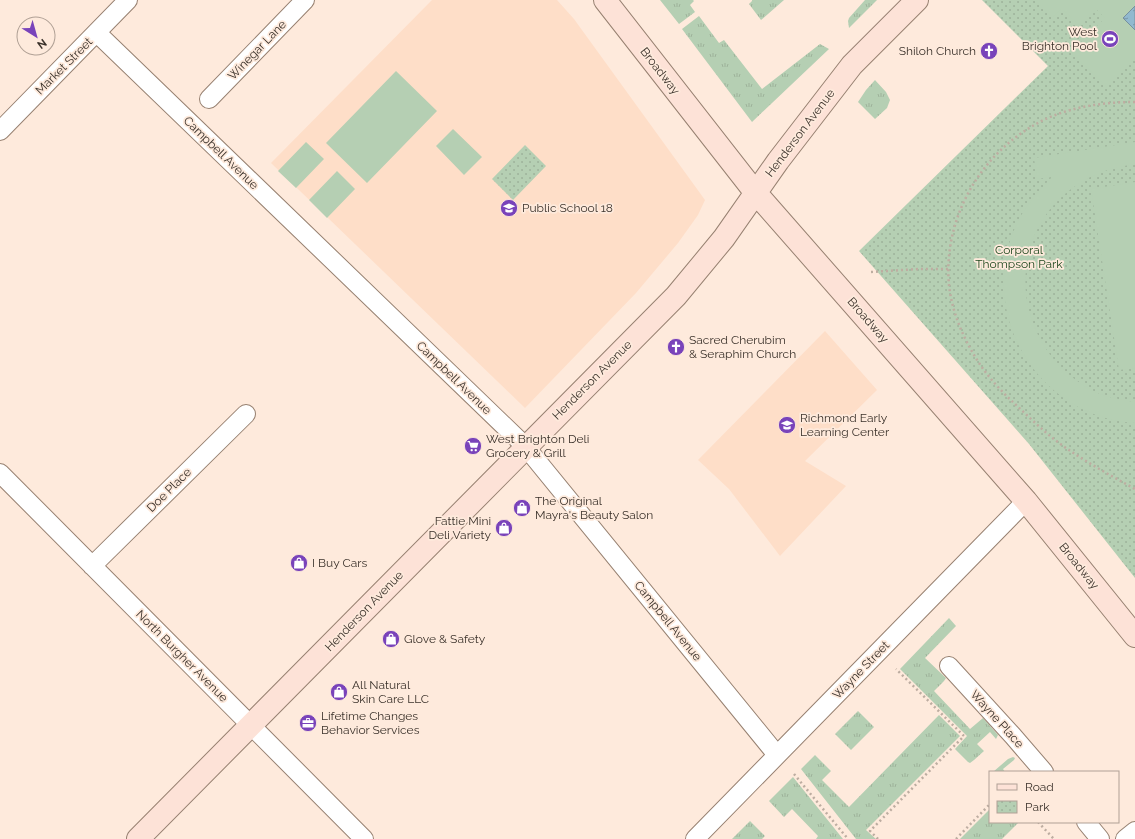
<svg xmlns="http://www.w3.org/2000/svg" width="1135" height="839" font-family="Raleway,sans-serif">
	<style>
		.built { fill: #fedec8 }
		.grass { fill: url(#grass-tufts) }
		.park { fill: url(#park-dots) }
		.pitch { fill: #b5cfb3 }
		.water { fill: url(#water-ripples); stroke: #77909e }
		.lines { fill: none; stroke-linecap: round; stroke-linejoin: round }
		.street-casing { stroke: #978171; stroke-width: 20 }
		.secondary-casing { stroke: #978171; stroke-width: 24 }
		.path { stroke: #bdada1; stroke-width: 2.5; stroke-dasharray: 2 3; stroke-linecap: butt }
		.street { stroke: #fff; stroke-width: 18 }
		.secondary { stroke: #fde2d7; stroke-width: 22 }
		.labels { text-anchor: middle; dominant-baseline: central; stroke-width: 3.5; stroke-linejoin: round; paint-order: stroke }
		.poi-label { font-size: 12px; fill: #3b322b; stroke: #feeadc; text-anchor: start }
		.street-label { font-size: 12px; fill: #3b322b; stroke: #feeadc }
		.park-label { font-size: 12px; fill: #1d471d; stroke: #feeadc }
	</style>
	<defs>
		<pattern id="grass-tufts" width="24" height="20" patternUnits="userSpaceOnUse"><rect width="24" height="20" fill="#b5cfb3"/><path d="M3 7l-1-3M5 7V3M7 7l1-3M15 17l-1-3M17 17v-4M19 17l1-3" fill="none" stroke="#9db29a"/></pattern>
		<pattern id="park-dots" width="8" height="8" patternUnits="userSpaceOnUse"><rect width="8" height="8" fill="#b5cfb3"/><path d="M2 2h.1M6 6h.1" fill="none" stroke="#9db29a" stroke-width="1.8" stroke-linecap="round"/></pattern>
		<pattern id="water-ripples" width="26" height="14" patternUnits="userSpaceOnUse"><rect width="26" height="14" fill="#91b9cf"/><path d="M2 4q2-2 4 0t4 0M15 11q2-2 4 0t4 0" fill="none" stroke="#7897a8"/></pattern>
	</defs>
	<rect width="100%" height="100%" fill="#feeadc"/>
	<path class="built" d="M432,0H557L574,19L705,200L698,215L678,243L636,293L525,408L271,163Z
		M825,331L877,390L805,461L846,486L780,556L729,489L698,460Z"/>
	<path class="grass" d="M660,0H693L694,1L690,5L695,12L679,24Z
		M752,0H784L761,20L749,4L752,1Z
		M865,0H877L849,28L848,21L849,18Z
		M699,16L719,43L724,40L762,89L820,44L829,49L752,122L682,29Z
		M875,80L886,92L890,100L887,108L875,119L858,102L866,90Z
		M949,618L956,626L925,658L946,678L944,681L934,691L970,729L983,718L998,735L996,739L990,732L977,744L984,751L974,760L970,763L968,762L955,749L967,736L900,669Z
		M858,711L874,727L851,750L835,734Z
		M939,715L960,736L866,830L876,839H856L801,769L815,755L831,771L822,780L849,807Z
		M1013,757L1015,758L1014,760L1003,769L1005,772H993L1008,759Z
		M793,777L843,839H816L818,836L792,809L784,817L769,801Z
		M990,809V822H1019L1002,839H960Z
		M750,821L765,836L762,839H732Z"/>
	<path class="park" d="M982,0H1135V578L1029,444L859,251L1048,66Z
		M525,145L546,166L513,200L492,179Z"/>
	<path class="pitch" d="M1036,0H1135V59L1107,87L1071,52L1105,18L1096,9L1079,26L1062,8L1053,17Z
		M396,71L437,111L367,183L326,143Z
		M453,129L482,157L464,175L436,146Z
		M306,142L324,159L296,188L278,171Z
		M1135,142V164C1122,166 1109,169 1097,174C998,217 1004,351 1100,394C1111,398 1123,400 1135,402V423C1048,418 987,333 1008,249C1015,218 1031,199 1052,177L1037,179L1034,158Z
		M337,171L355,189L327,218L309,200Z
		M1135,182V368L1119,370L1091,189Z"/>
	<path class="water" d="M1135,6V30L1123,18Z"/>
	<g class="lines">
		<defs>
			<path id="street" d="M97,33L525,446L777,755
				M209,99L305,0
				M0,131L128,0
				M0,473L364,839
				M92,566L246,414
				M949,666L1013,736L1044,772
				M1086,822L1100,839
				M695,839L1026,501
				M1125,839L1135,831"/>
			<path id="secondary" d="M605,0L755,192L1026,501L1135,636
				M138,839L676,296L724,238L778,161L852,65L917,0"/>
		</defs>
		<use href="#street" class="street-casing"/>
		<use href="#secondary" class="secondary-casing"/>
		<path class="path" d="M1135,102C1100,102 1061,108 1031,127C977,159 943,222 949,285C952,313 964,340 979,363C989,378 1002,392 1015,404C1028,416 1041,429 1055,440C1080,459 1108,474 1135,489
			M871,272L918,269H949
			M794,774L848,839
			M1038,822L1054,839
			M878,839L870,831L964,736L896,669
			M956,839L990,804"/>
		<use href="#street" class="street"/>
		<use href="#secondary" class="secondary"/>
	</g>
	<defs>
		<symbol id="stadium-disc" viewBox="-11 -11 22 22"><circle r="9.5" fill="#7943ba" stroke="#feeadc"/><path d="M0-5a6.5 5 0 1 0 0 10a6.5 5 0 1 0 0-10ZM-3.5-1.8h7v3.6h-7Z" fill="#fff"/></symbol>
		<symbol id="church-disc" viewBox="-11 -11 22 22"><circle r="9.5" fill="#7943ba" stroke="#feeadc"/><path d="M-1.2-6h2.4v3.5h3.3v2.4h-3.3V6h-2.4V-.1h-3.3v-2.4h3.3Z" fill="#fff"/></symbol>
		<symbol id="school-disc" viewBox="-11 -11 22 22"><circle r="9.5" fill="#7943ba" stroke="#feeadc"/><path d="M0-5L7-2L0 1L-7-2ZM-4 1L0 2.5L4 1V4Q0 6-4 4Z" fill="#fff"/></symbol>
		<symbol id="supermarket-disc" viewBox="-11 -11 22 22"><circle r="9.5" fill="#7943ba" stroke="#feeadc"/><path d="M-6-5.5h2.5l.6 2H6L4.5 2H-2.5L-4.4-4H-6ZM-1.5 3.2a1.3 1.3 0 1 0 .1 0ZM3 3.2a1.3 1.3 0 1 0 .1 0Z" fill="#fff"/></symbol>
		<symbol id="shop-disc" viewBox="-11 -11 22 22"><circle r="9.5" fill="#7943ba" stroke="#feeadc"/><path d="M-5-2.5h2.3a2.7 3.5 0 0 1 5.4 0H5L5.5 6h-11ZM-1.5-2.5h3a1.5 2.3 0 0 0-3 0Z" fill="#fff"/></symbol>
		<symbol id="office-disc" viewBox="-11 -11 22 22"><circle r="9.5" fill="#7943ba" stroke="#feeadc"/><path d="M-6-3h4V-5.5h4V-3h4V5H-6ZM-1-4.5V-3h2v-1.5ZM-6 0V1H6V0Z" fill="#fff"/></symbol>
	</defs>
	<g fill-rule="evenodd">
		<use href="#stadium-disc" x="1100" y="29" width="20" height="20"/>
		<use href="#church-disc" x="979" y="41" width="20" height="20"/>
		<use href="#school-disc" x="499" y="198" width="20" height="20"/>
		<use href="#church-disc" x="666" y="337" width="20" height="20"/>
		<use href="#school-disc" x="777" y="415" width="20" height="20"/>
		<use href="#supermarket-disc" x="463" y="436" width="20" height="20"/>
		<use href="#shop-disc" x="512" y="498" width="20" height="20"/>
		<use href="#shop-disc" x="494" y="518" width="20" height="20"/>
		<use href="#shop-disc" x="289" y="553" width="20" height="20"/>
		<use href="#shop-disc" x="381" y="629" width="20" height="20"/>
		<use href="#shop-disc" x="329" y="682" width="20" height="20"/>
		<use href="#office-disc" x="298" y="713" width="20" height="20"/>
	</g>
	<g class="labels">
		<g class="poi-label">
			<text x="1097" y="32" text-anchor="end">West<tspan x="1097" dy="14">Brighton Pool</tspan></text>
			<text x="976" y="51" text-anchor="end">Shiloh Church</text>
			<text x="522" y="208">Public School 18</text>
			<text x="689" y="340">Sacred Cherubim<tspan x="689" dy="14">&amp; Seraphim Church</tspan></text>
			<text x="800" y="418">Richmond Early<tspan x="800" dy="14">Learning Center</tspan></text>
			<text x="486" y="439">West Brighton Deli<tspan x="486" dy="14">Grocery &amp; Grill</tspan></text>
			<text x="535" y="501">The Original<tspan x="535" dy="14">Mayra's Beauty Salon</tspan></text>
			<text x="491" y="521" text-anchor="end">Fattie Mini<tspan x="491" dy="14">Deli Variety</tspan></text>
			<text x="312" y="563">I Buy Cars</text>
			<text x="404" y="639">Glove &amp; Safety</text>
			<text x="352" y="685">All Natural<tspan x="352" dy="14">Skin Care LLC</tspan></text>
			<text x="321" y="716">Lifetime Changes<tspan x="321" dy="14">Behavior Services</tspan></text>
		</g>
		<g class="street-label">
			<text transform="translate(257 50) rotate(-46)">Winegar Lane</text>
			<text transform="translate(64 66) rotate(-45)">Market Street</text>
			<text transform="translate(660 71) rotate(52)">Broadway</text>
			<text transform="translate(800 133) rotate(-53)">Henderson Avenue</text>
			<text transform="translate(221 153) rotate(44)">Campbell Avenue</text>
			<text transform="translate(868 320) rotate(49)">Broadway</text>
			<text transform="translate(454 378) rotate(44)">Campbell Avenue</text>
			<text transform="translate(592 380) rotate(-45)">Henderson Avenue</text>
			<text transform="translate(169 490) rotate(-45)">Doe Place</text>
			<text transform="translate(1079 566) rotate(51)">Broadway</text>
			<text transform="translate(364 611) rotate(-46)">Henderson Avenue</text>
			<text transform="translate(668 621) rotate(51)">Campbell Avenue</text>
			<text transform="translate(182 656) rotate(45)">North Burgher Avenue</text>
			<text transform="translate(861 670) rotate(-46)">Wayne Street</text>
			<text transform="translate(997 719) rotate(48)">Wayne Place</text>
		</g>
		<g class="park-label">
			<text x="1019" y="250">Corporal<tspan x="1019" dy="14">Thompson Park</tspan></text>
		</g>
	</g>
	<rect x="989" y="771" width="130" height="52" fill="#feeadc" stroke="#b0a095"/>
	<rect x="997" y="784" width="20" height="6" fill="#fde2d7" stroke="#b0a095"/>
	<text x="1025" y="791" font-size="12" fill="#3b322b">Road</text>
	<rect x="997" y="801" width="20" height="12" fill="url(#park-dots)" stroke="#b0a095"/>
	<text x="1025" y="811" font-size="12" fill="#3b322b">Park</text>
	<g transform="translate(36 36) rotate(143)"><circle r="19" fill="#feeadc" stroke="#b0a095"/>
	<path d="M0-3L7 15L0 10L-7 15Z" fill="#7943ba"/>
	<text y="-6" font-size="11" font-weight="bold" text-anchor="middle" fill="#3b322b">N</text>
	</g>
</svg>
